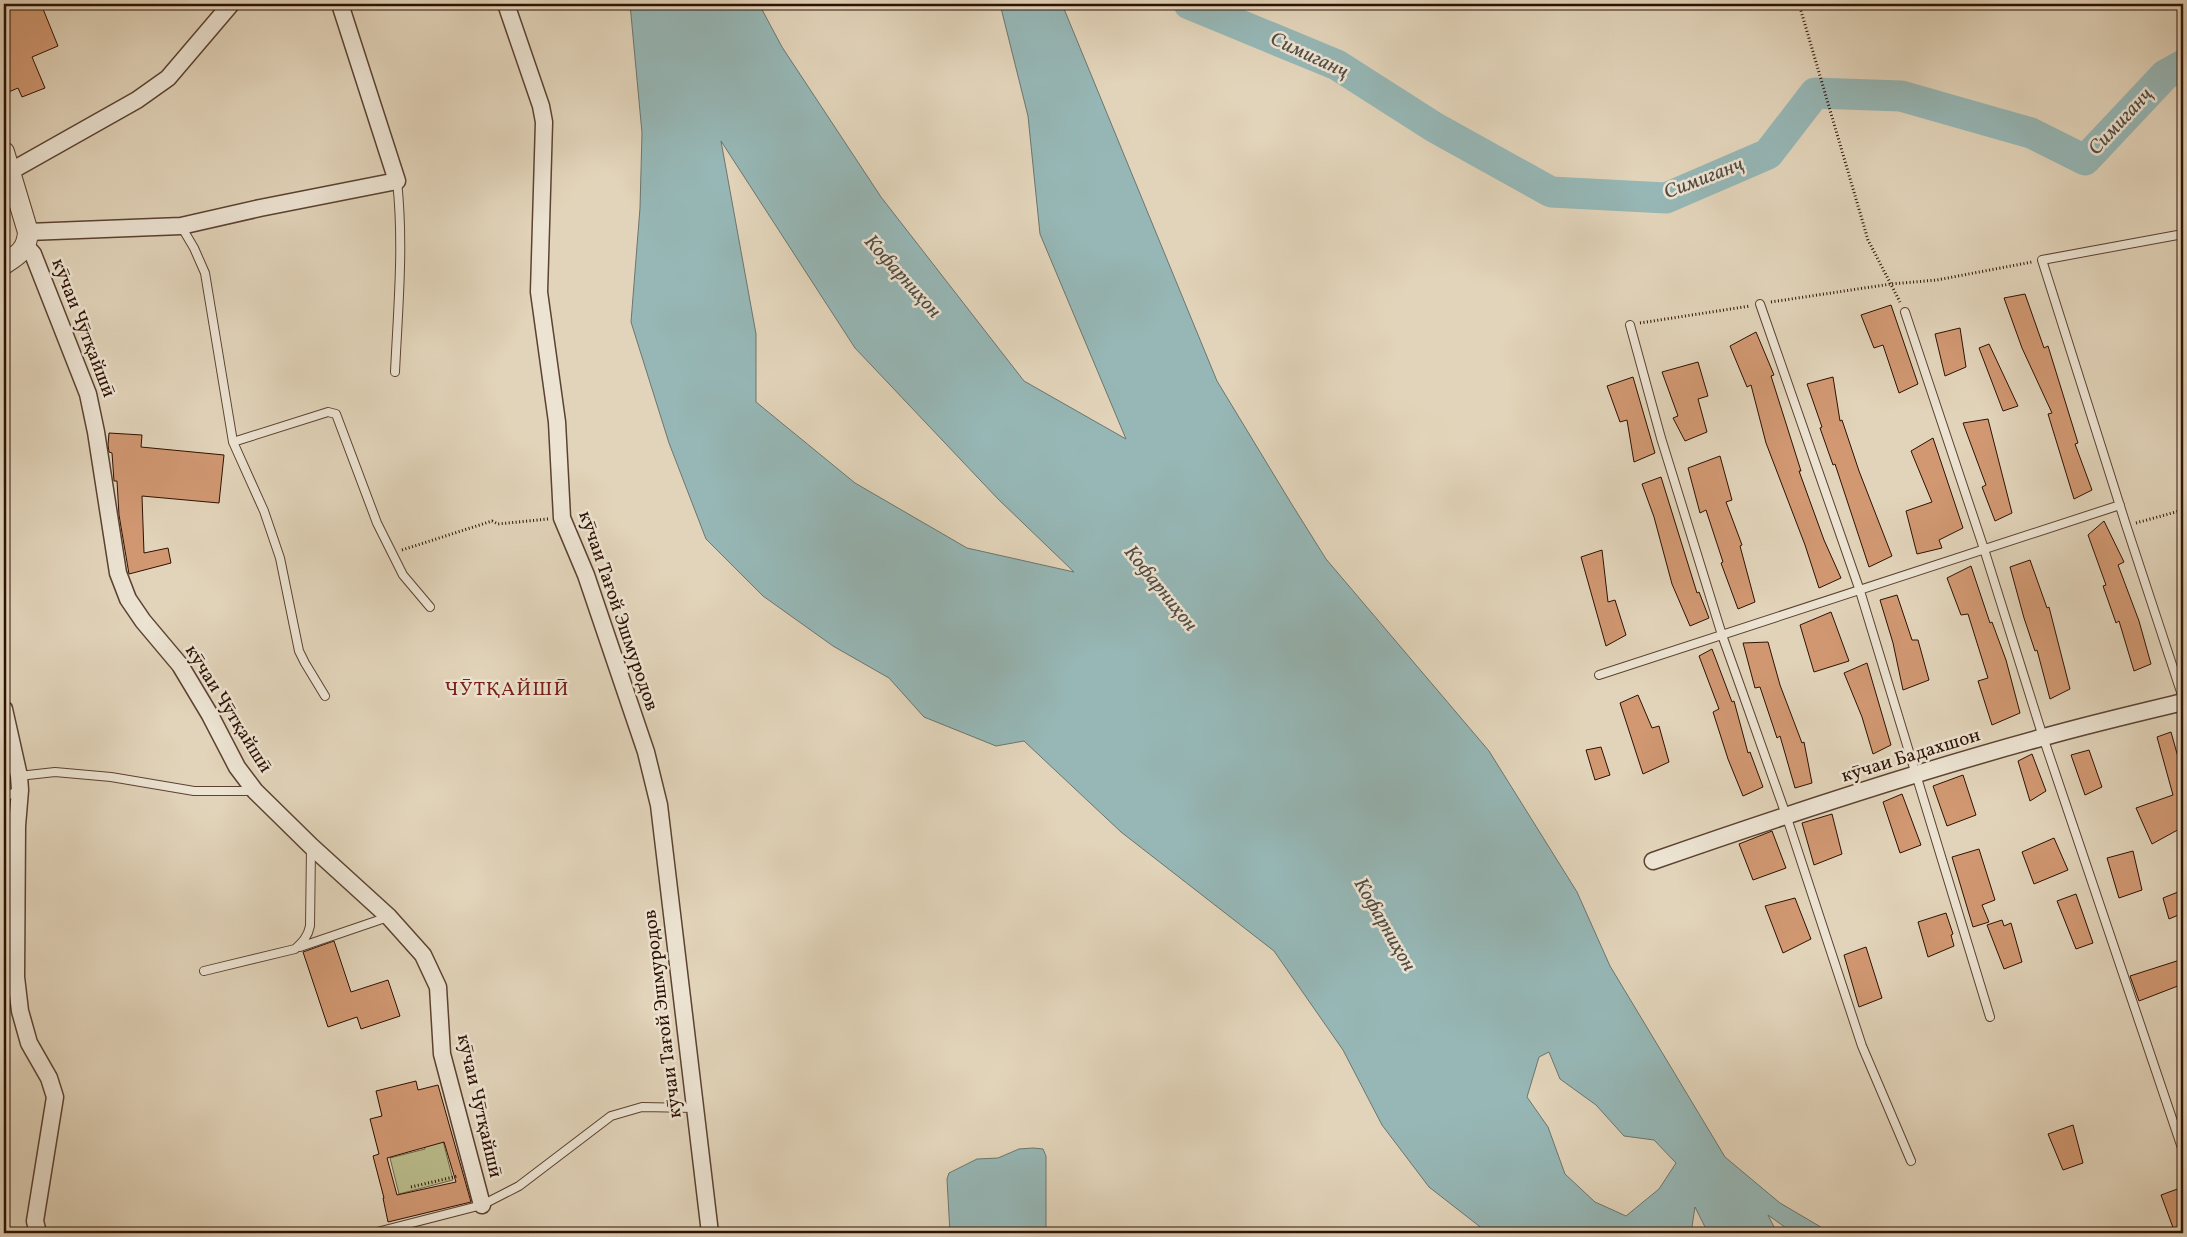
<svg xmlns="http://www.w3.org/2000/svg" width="2187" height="1237" font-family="Vollkorn,serif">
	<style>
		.green { fill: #babb8b; stroke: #746647 }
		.water { fill: #96b7b6; stroke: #6c756e; fill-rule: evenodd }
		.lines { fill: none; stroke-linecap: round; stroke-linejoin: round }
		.river { stroke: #96b7b6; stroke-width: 31 }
		.building { fill: #d19872; stroke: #2e1103; fill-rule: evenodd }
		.service-casing { stroke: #5b4231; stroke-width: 10 }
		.minor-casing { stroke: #5b4231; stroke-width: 19 }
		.tertiary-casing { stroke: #5b4231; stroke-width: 22 }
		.path { stroke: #2e1103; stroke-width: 3; stroke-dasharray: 1 2.5; stroke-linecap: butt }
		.service { stroke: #ece3d2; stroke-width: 8 }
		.minor { stroke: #ece3d2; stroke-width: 16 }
		.tertiary { stroke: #ece3d2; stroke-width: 20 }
		.labels { text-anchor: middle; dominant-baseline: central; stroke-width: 5; stroke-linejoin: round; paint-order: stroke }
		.street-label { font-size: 19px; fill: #2e1103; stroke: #ece3d2 }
		.water-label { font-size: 20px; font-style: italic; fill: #524b42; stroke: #ece3d2 }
		.neighbourhood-label { font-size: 20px; letter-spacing: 1px; fill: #7a1f14; stroke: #ece3d2 }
	</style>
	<rect width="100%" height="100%" fill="#e2d4ba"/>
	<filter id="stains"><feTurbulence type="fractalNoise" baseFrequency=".004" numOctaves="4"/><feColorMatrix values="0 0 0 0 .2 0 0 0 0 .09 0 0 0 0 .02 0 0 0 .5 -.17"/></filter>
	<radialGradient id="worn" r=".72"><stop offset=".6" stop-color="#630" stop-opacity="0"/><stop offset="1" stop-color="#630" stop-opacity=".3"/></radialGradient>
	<path class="green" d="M441,1133L453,1180L399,1194L390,1158L425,1149L422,1138Z"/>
	<path class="water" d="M630,4H759L782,47L881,197L1024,381L1126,439L1040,234L1028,116L1000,4H1062L1217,381L1291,503L1326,559L1489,751L1577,892L1610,966L1725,1157L1780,1203L1831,1233H1793L1768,1215L1777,1233H1708L1695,1207L1691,1233H1488L1429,1187L1382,1125L1343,1050L1274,951L1121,832L1024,741L996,746L924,717L889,678L833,646L763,596L706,539L669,443L631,322L640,208L642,133ZM721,141L855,348L998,499L1074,572L967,548L855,483L756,402V334ZM1549,1052L1560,1079L1596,1105L1624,1136L1654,1140L1676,1163L1659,1189L1626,1216L1595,1202L1565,1174L1548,1127L1527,1097L1539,1057Z
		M1033,1148L1043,1149L1046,1156V1233H950L947,1179L949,1173L977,1159L998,1158L1019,1149Z"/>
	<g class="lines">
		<path class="river" d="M1189,4L1337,65L1434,127L1551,192L1666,198L1768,154L1815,93L1901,96L2031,133L2085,160L2165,75L2183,65"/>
	</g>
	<path class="building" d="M4,4H41L58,46L32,57L45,88L22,97L18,88L4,94Z
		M2025,294L2044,348L2048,346L2078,443L2075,444L2092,490L2074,499L2048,414L2052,413L2022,348L2004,298Z
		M1891,305L1918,384L1899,393L1883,345L1874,348L1861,315Z
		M1960,328L1966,367L1945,376L1935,334Z
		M1756,332L1774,375L1771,376L1801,471H1799L1824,540L1841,578L1819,588L1805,545L1766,443L1751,385L1747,387L1730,346Z
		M1989,344L2018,406L2003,411L1979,348Z
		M1698,362L1708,396L1698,399L1707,432L1685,441L1673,418L1678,416L1662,372Z
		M1633,377L1655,453L1634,462L1627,420L1620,422L1607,386Z
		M1833,377L1840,421L1842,420L1859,471L1892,556L1869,567L1835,464L1833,465L1820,428L1822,427L1807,384Z
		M1988,419L2012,513L1995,521L1982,487L1986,485L1963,423Z
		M109,433L142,435L141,447L224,455L219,503L142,496L144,553L168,548L171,563L129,574L119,515L117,481H114L112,453L109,452L108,445Z
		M1933,438L1963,528L1939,540L1942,548L1917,554L1906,511L1932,502L1911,451Z
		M1720,456L1732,500L1726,502L1742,545L1740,546L1755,602L1738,609L1721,563L1723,562L1706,510L1700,513L1688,468Z
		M1661,477L1697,593L1699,592L1709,618L1690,626L1672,584L1654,517L1642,484Z
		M2104,521L2124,562L2118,565L2139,621L2151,664L2134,671L2119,621L2116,623L2103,586L2106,585L2088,535Z
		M1602,550L1608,602L1615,600L1626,635L1606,646L1581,557Z
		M2030,560L2047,608L2049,607L2070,689L2050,699L2037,650L2035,651L2024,618L2010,567Z
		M1971,566L1990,623L1992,622L2006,660L2020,713L1992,725L1978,681L1988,678L1968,614L1961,615L1947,578Z
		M1897,595L1912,640H1918L1929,680L1903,690L1893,643L1880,600Z
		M1831,612L1849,661L1814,672L1800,625Z
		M1768,642L1780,685L1802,743L1804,742L1812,783L1795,788L1780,736L1777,738L1760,687L1755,688L1743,643Z
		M1712,649L1732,702L1734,701L1748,753L1750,752L1763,787L1743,796L1728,759L1713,712L1719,709L1699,656Z
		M1867,663L1891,745L1873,754L1862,717L1844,673Z
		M1638,695L1652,728L1659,726L1669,762L1643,774L1620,703Z
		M2171,732L2183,775V827L2152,844L2136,808L2173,795L2157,737Z
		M1601,747L1610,775L1595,780L1586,750Z
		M2089,750L2102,787L2085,795L2071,755Z
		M2032,754L2046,791L2030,801L2018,761Z
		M1963,775L1976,815L1947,826L1933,786Z
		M1902,794L1921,845L1900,853L1883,802Z
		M1832,814L1842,854L1814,865L1802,823Z
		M1772,831L1786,868L1753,880L1739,844Z
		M2054,838L2068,870L2034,884L2022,852Z
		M1979,849L1995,900L1982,905L1989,922L1973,927L1952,857Z
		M2133,851L2142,890L2119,898L2107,858Z
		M2183,890V913L2169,919L2163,898Z
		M2076,894L2093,943L2076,949L2057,901Z
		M1795,898L1811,939L1783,953L1765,906Z
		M1946,913L1953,934L1951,935L1954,946L1928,957L1918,922Z
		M2002,920L2004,926L2011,923L2022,962L2004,969L1987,925Z
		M334,941L351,992L388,980L400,1016L361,1029L357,1017L328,1027L303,952Z
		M1866,947L1882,998L1859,1007L1844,955Z
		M2183,959V984L2139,1001L2130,976Z
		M416,1081L418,1090L438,1085L471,1202L388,1222L383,1198H384L373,1156L379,1154L370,1119L382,1116L376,1091ZM444,1142L456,1182L397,1195L387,1158Z
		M2073,1125L2083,1163L2063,1170L2048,1134Z
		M2183,1187V1233H2175L2161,1195Z"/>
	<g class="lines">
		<defs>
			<path id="service" d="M181,226L194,248L205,273L233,442L264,511L280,558L299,651L305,663L325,696
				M2183,234L2042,260L2126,525L2183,698
				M1760,304L1860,591L1990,1017
				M1905,312L1984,549L2043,737L2183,1151
				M1630,325L1661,438L1722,635L1786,815L1862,1046L1911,1161
				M395,372C398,308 404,245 397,181
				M233,442L328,412L336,414L377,523L403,575L430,607
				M1599,675L2120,505
				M19,776L55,772L111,777L194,791H253
				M4,797L20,790
				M300,947L388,917
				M204,971L295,949C303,942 308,936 310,926L311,848
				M373,1233L482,1205L519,1186L611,1116L642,1107L694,1108"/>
			<path id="minor" d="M506,4L541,106L544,122L539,292L557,422L562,518L586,575L646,752L659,805L710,1233
				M11,171L137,100L168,78L231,4
				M28,232L181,226L260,208L397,181L340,4
				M26,246L33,254L88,394L96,432L118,573L128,599L143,621L180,665L210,715L237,767L255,791L311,846L389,917L423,955L438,987L442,1054L482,1205
				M4,709L19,776L20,790L17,826L16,977L20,1011L29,1043L49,1078L55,1097L35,1221L38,1233
				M1653,861C1782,816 1912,773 2044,737C2090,724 2137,713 2183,702"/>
			<path id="tertiary" d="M4,152L28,232C27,250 18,255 4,264"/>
		</defs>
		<use href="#service" class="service-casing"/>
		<use href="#minor" class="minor-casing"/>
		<use href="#tertiary" class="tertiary-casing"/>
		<path class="path" d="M1799,4L1868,240L1900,302
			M1771,302L1891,284L1937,280L2032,262
			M1640,323L1750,306
			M2136,523L2183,510
			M402,550L492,521L498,524L548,519
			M411,1187L458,1176"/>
		<use href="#service" class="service"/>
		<use href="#minor" class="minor"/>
		<use href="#tertiary" class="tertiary"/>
	</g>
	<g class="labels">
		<g class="street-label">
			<text transform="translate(83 328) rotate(69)">кӯчаи Чӯтқайшӣ</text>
			<text transform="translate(618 611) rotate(71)">кӯчаи Тағой Эшмуродов</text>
			<text transform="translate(228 709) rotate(58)">кӯчаи Чӯтқайшӣ</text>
			<text transform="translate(1911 756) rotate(-17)">кӯчаи Бадахшон</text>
			<text transform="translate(663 1014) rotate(-97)">кӯчаи Тағой Эшмуродов</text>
			<text transform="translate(479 1106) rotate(77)">кӯчаи Чӯтқайшӣ</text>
		</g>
		<g class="water-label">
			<text transform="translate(1309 56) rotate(25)">Симиганҷ</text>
			<text transform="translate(2121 122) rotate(-47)">Симиганҷ</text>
			<text transform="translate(1704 179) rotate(-21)">Симиганҷ</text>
			<text transform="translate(902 277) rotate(48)">Кофарниҳон</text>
			<text transform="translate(1160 589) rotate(51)">Кофарниҳон</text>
			<text transform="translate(1384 925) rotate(60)">Кофарниҳон</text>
		</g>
		<g class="neighbourhood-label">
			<text x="507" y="690">ЧӮТҚАЙШӢ</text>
		</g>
	</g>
	<rect width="2187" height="1237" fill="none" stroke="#e2d4ba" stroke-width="20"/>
	<rect x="5" y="5" width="2177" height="1227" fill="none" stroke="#2e1103" stroke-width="2.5"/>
	<rect x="10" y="10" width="2167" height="1217" fill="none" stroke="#2e1103"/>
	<rect width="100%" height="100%" filter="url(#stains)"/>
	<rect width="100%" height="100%" fill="url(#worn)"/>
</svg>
